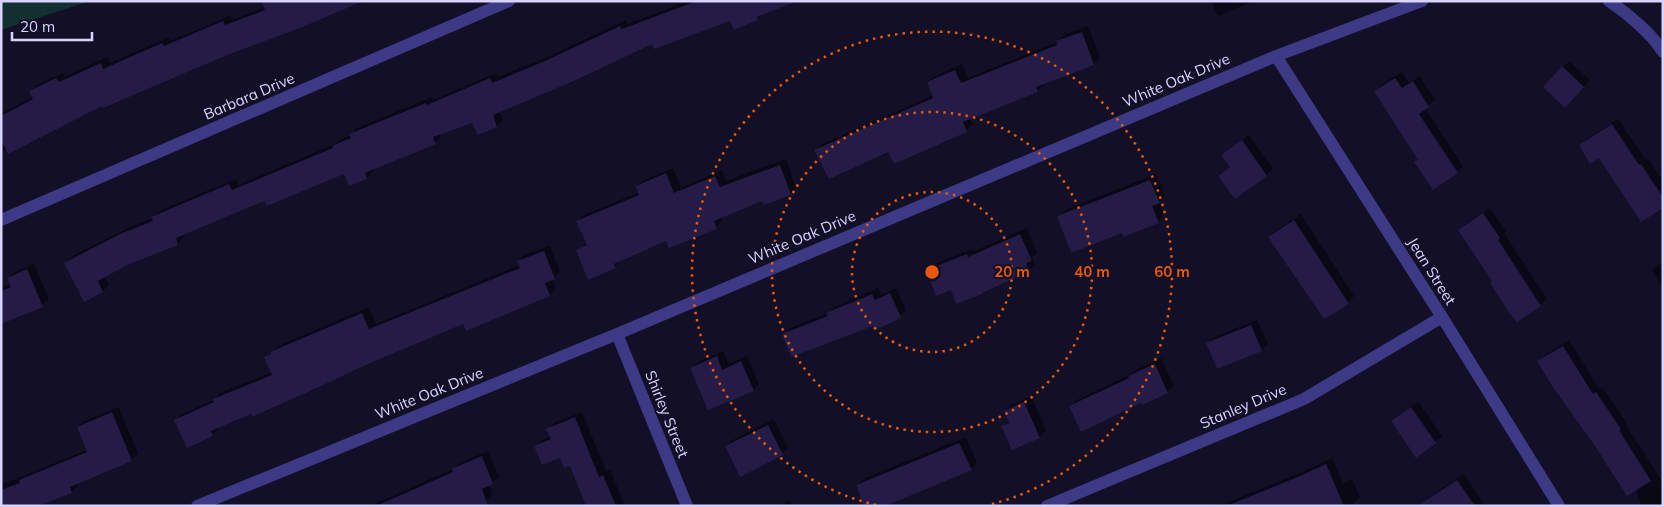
<svg xmlns="http://www.w3.org/2000/svg" width="1664" height="507" font-family="Mulish,sans-serif">
	<style>
		.green { fill: #12302f }
		.shadow { fill: #0007 }
		.building { fill: #241b47 }
		.lines { fill: none; stroke-linecap: round; stroke-linejoin: round }
		.minor { stroke: #3d3a85; stroke-width: 12 }
		.ring { fill: none; stroke: #e8590c; stroke-width: 2.5; stroke-dasharray: 2.5 5 }
		.labels { text-anchor: middle; dominant-baseline: central; stroke-width: 4; stroke-linejoin: round; paint-order: stroke }
		.street-label { font-size: 15px; fill: #d9d4ff; stroke: #130f26 }
		.centre { fill: #e8590c; stroke: #130f26; stroke-width: 2.5 }
		.ring-label { font-size: 15px; text-anchor: middle; font-weight: bold; fill: #e8590c; stroke: #130f26; stroke-width: 4; stroke-linejoin: round; paint-order: stroke }
	</style>
	<rect width="100%" height="100%" fill="#130f26"/>
	<path class="green" d="M1,1H90L1,30Z"/>
	<path class="shadow" d="M276,1H359L299,27L226,54L103,105L1,152V114L33,97L30,92L37,85L63,73L65,77L107,57L110,63L169,37L170,41L230,16L232,20L270,5Z
		M688,1H794L763,14L758,19L734,29L731,19L653,43L499,111L503,120L497,126L478,134L473,121L440,133L441,137L435,143L372,168L373,171L367,177L349,184L344,172L265,199L183,234L184,237L177,244L127,264L104,276L109,285L103,291L85,300L66,263L72,256L128,228L152,218L159,211L236,179L238,185L335,144L340,140L351,135L357,128L432,97L433,100L496,73L498,77L552,55L626,20L628,24Z
		M1211,1H1254L1218,16Z
		M1088,26L1100,58L1094,64L1043,83L1044,85L1037,91L970,118L973,124L966,130L889,150H816L822,144L934,95L928,82L935,76L962,64L968,78L1057,42L1064,35Z
		M1569,61L1590,80L1571,100L1544,87Z
		M1402,72L1409,83L1420,76L1435,100L1425,108L1463,166L1457,172L1416,162L1419,159L1376,91L1382,84Z
		M1618,119L1646,160L1648,159L1663,181V206L1600,156L1580,145L1587,139Z
		M1249,135L1273,169L1266,175L1220,176L1231,166L1223,155Z
		M786,159L796,188L790,194L763,199L721,217L722,221L716,228L667,240L621,260V261L615,267L578,250L587,243L578,221L584,215L640,192L637,186L644,180L673,168L681,188L722,170L726,181Z
		M1156,174L1165,196L1159,202L1164,215L1158,221L1122,231L1058,216L1065,210Z
		M1490,208L1506,231L1504,233L1547,299L1540,305L1493,281L1460,230L1466,224Z
		M1301,214L1354,296L1348,303L1270,237L1276,231Z
		M1027,228L1037,253L1032,258L1035,264L1028,270L952,289L928,270L934,264L973,249L974,251Z
		M550,245L560,272L552,279L556,289L550,295L463,322L218,427L219,429L213,435L187,446L176,420L182,414L214,400L220,393L272,372L266,357L278,346L369,307L376,324L520,265L518,261L525,255Z
		M1663,261V288L1652,270Z
		M34,264L49,299L42,305L1,323V288L11,284L9,278L15,272Z
		M878,288L881,295L896,288L906,310L896,319L874,324L784,334L790,328L828,313L834,307Z
		M1257,320L1268,344L1261,350L1208,343L1214,337Z
		M1569,340L1599,389L1602,387L1626,422L1625,423L1663,483V506H1642L1636,489L1596,446L1539,362L1545,355Z
		M723,351L729,364L747,356L759,384L753,390L691,368L698,362Z
		M1161,358L1174,386L1167,392L1142,402L1071,406L1077,400L1131,374L1136,370Z
		M1031,396L1046,430L1040,437L1013,448L1003,427L1009,420L1005,411L1011,405Z
		M1418,401L1442,436L1416,456L1392,421Z
		M119,407L138,454L131,460L77,483L78,485L72,491L35,506H1V485L87,450L78,427L84,421Z
		M582,412L606,471L610,470L625,506H588L570,464L560,456L535,447L542,440L551,436L548,429L554,423Z
		M774,419L788,448L782,454L726,446L733,440Z
		M966,437L977,463L971,469L857,486L863,479Z
		M488,451L499,477L489,485L492,494L486,501L474,506H370L453,469L459,463Z
		M1332,458L1343,483L1352,479L1360,497L1354,503L1347,506H1209L1218,503L1219,506L1307,470Z
		M1464,474L1485,506H1442L1435,496L1441,489Z
		M790,500L793,506H778Z"/>
	<path class="building" d="M261,1L361,2L300,28L227,55L103,108L102,106L8,154L1,140V116L33,99L29,91L56,78L59,82L101,63L103,69L162,43L164,46L223,21L225,25L265,10Z
		M697,1L795,2L757,17L758,20L734,30L730,21L654,49L652,44L576,80L493,115L497,127L478,135L472,123L433,137L436,144L365,173L367,179L349,186L344,174L267,206L264,201L176,238L178,245L127,265L98,281L103,292L84,302L64,263L120,234L153,221L151,217L229,184L232,190L333,148L332,146L351,138L349,134L426,103L427,105L490,78L492,83L545,61L620,26L622,29Z
		M1082,32L1094,65L1036,87L1038,92L963,122L967,132L894,164L888,152L829,179L814,150L933,98L927,82L955,70L961,83L1057,45L1056,41Z
		M1562,66L1584,87L1565,108L1543,87Z
		M1395,78L1402,88L1413,81L1429,107L1419,114L1458,173L1433,190L1414,162L1418,160L1374,91Z
		M1612,124L1639,165L1641,164L1663,197V208L1641,222L1599,158L1590,164L1579,145Z
		M1242,140L1267,176L1235,199L1218,176L1230,167L1221,155Z
		M780,165L791,195L764,205L762,201L714,221L717,229L669,248L666,241L614,264L616,268L588,280L576,250L587,245L576,221L639,195L636,186L666,173L674,193L715,176L720,187Z
		M1150,180L1160,203L1152,206L1159,223L1123,237L1122,233L1071,253L1057,216Z
		M1483,213L1500,238L1498,240L1541,306L1517,322L1510,314L1490,283L1492,281L1458,230Z
		M1294,220L1349,304L1324,319L1268,237Z
		M1020,234L1032,261L1026,263L1029,271L982,293V294L956,304L951,290L936,296L926,270L967,254L968,257Z
		M544,251L555,279L545,283L550,296L466,331L463,324L361,367L319,387L252,417L251,414L211,431L213,436L187,448L174,420L214,402L213,399L272,375L264,357L271,354L270,352L362,313L369,329L520,268L517,261Z
		M27,269L43,307L1,324V291L11,287L7,278Z
		M890,293L901,317L897,319V320L875,330L873,326L791,357L782,334L828,316L826,313L872,294L875,300Z
		M1251,325L1262,351L1217,369L1206,343Z
		M1563,346L1593,394L1596,392L1621,429L1619,430L1651,481L1627,496L1595,446L1552,386L1537,361Z
		M717,356L722,370L741,361L754,391L708,410L690,368Z
		M1155,364L1168,393L1142,405L1141,403L1081,432L1069,406L1129,378L1128,376Z
		M1024,402L1040,438L1012,450L1001,426L1009,423L1004,411Z
		M1411,407L1436,443L1416,458L1391,421Z
		M112,412L132,461L70,487L72,493L38,506H1V490L20,483L19,480L87,452L77,427Z
		M575,417L599,477L603,475L616,506H586L570,466L564,468L560,458L542,465L534,446L551,439L546,429Z
		M768,425L783,455L740,477L725,446Z
		M959,443L972,470L885,506H864L856,485Z
		M482,456L493,484L482,489L488,506H376L453,472L451,469Z
		M1326,464L1344,506H1229V505L1300,476Z
		M1457,480L1475,506H1418Z"/>
	<g class="lines">
		<path class="minor" d="M1609,1C1627,13 1652,34 1663,52
			M1276,56L1442,317L1559,506
			M1,220L509,1
			M617,334L687,506
			M197,506L617,334L1276,56L1422,1
			M1047,506L1304,399L1442,317"/>
	</g>
	<g class="ring">
		<circle cx="932" cy="272" r="80"/>
		<circle cx="932" cy="272" r="160"/>
		<path d="M876 505A240 240 0 1 1 988 505"/>
	</g>
	<g class="labels">
		<g class="street-label">
			<text transform="translate(1176 80) rotate(-23)">White Oak Drive</text>
			<text transform="translate(249 96) rotate(-23)">Barbara Drive</text>
			<text transform="translate(802 237) rotate(-23)">White Oak Drive</text>
			<text transform="translate(1432 271) rotate(58)">Jean Street</text>
			<text transform="translate(429 393) rotate(-22)">White Oak Drive</text>
			<text transform="translate(1243 406) rotate(-23)">Stanley Drive</text>
			<text transform="translate(667 414) rotate(68)">Shirley Street</text>
		</g>
	</g>
	<circle cx="932" cy="272" r="8" class="centre"/>
	<g class="ring-label">
		<text x="1012" y="277">20 m</text>
		<text x="1092" y="277">40 m</text>
		<text x="1172" y="277">60 m</text>
	</g>
	<rect width="1664" height="507" fill="none" stroke="#d9d4ff" stroke-width="5"/>
	<path d="M12 32v8h80v-8" fill="none" stroke="#d9d4ff" stroke-width="2.5"/>
	<text x="20" y="32" font-size="15" fill="#d9d4ff" stroke="#130f26" stroke-width="4" paint-order="stroke">20 m</text>
</svg>
